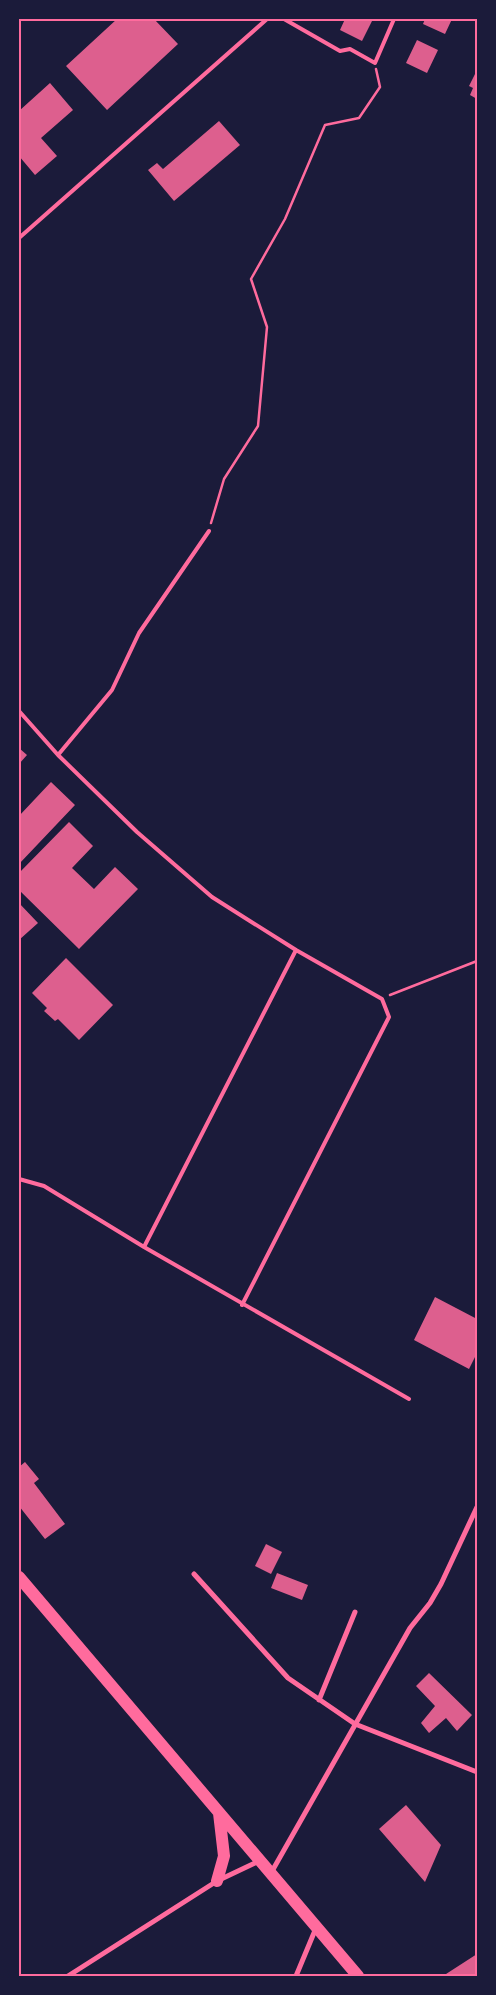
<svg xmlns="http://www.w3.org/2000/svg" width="496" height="1995" font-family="'Fira Sans Condensed',sans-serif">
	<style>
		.building { fill: #dd5f8e }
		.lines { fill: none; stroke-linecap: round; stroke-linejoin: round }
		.path { stroke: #ff6b9d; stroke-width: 2.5 }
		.service { stroke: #ff6b9d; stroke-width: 4 }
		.minor { stroke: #ff6b9d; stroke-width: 5 }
		.primary { stroke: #ff6b9d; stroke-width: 12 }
		.neatline { fill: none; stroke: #ff6b9d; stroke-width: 2 }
	</style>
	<rect width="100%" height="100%" fill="#1b1b3a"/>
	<path class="building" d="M117,19H154L178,44L107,110L66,66Z
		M345,19H373L362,41L340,30Z
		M425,19H452L445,34L423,24Z
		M417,40L438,50L427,73L406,63Z
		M475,74L477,75V99L470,95L473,88L469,86Z
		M50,83L73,110L41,138L57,156L35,175L19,156V111Z
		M219,121L240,145L174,201L148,170L157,163L163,169Z
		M19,748L27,755L19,764Z
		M51,782L75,805L19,864V816Z
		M69,822L93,846L72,868L94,889L115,867L138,889L79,949L19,890V873Z
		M19,903L38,923L19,940Z
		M66,958L113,1005L79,1040L58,1019L55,1021L44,1011L47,1008L32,993Z
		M435,1297L477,1319V1353L469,1369L414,1340Z
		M25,1462L39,1479L34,1483L65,1524L45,1539L19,1506V1495L21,1493L19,1490V1467Z
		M266,1544L282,1552L271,1574L255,1566Z
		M277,1573L308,1585L302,1600L271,1588Z
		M429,1673L472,1715L457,1731L446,1718L429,1733L421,1723L435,1706L416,1686Z
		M406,1805L441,1845L425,1882L379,1829Z
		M477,1954V1976H447L446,1974Z"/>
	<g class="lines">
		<path class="path" d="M211,523L224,479L258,426L267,327L251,279L285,219L325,125L359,118L380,87L376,69
			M390,995L477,961"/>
		<path class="service" d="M284,19L340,51L350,49L375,63L394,19
			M19,238L267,19
			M19,711L58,755L137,832L212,897L296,950L382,999L389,1017L242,1305
			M58,755L112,690L139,633L209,531
			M19,1179L44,1186L144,1247L409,1399
			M144,1247L296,950"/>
		<path class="minor" d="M194,1574L288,1678L355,1724L477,1772
			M319,1700L355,1612
			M271,1873L410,1628L430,1603L441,1584L477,1507
			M68,1976L217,1881L259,1861
			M296,1976L316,1928"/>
		<path class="primary" d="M19,1577L358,1976
			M217,1881L224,1856L219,1813"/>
	</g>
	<rect width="496" height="1995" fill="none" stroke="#1b1b3a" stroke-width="40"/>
	<rect x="20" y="20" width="456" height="1955" class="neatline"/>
</svg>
